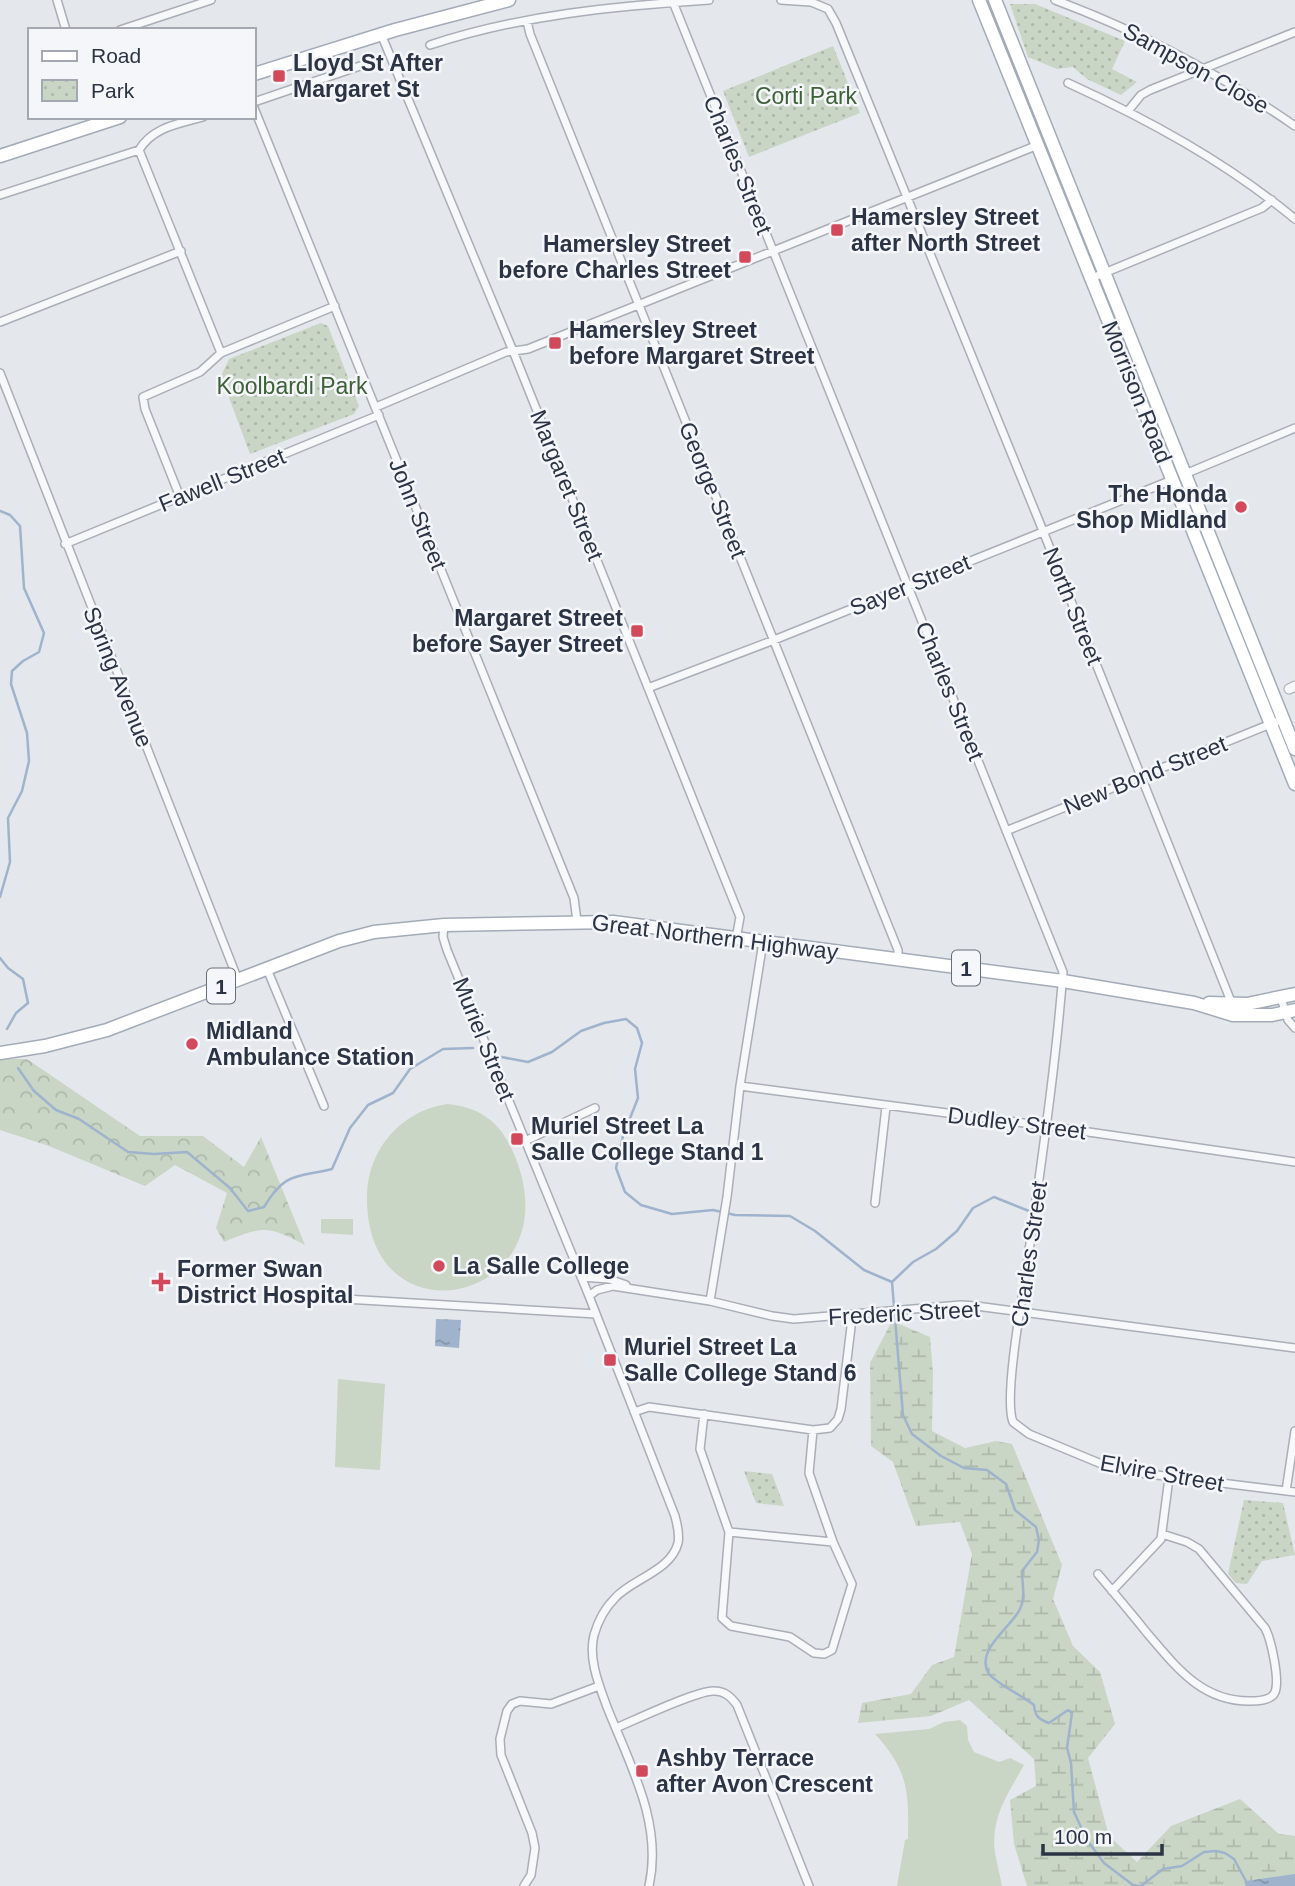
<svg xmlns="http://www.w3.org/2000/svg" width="1295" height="1886" font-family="Helvetica,sans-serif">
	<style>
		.grass { fill: #c9d6c5 }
		.forest { fill: url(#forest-crowns) }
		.wetland { fill: url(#wetland-marsh) }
		.park { fill: url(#park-dots) }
		.water { fill: url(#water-ripples) }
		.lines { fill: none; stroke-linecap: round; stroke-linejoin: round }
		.stream { stroke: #9fb4cc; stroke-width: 2.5 }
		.minor-casing { stroke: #a9aeb7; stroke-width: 10 }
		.tertiary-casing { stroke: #a9aeb7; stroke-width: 11 }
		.primary-casing { stroke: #a3abb8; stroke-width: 15 }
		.minor { stroke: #f7f8fa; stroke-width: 7 }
		.tertiary { stroke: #f7f8fa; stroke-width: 9 }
		.primary { stroke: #fff; stroke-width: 12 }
		.poi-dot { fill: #d1495b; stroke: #f4f6f9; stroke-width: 2.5 }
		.labels { text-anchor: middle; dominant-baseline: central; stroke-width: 5; stroke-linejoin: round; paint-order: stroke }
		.shield { fill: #f4f6f9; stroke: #676e7b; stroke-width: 2 }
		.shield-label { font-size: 21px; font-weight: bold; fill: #2b3445 }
		.poi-label { font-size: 23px; font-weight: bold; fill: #2b3445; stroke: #f4f6f9; text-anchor: start }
		.street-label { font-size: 23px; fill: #2b3445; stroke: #f4f6f9 }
		.park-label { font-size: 23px; fill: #3f6138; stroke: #f4f6f9 }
	</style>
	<defs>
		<pattern id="forest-crowns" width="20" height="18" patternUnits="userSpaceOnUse" patternTransform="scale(1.75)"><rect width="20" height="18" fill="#c9d6c5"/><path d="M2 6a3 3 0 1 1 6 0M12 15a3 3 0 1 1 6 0" fill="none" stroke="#adb8ab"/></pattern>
		<pattern id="wetland-marsh" width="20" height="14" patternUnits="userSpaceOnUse" patternTransform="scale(1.75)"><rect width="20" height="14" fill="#c9d6c5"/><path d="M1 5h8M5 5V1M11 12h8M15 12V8" fill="none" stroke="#adb8ab"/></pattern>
		<pattern id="park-dots" width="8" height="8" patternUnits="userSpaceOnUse" patternTransform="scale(1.75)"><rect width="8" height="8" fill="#c9d6c5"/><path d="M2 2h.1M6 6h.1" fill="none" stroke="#adb8ab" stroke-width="1.8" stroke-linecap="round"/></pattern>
		<pattern id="water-ripples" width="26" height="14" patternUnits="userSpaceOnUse" patternTransform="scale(1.75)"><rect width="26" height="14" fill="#9fb4cc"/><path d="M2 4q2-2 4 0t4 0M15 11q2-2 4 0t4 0" fill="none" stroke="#8293a7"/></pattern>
	</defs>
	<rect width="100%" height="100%" fill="#e4e7ec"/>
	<path class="grass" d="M447,1104C481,1107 501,1123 514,1154C576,1302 364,1350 367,1195C368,1149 401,1111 447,1104Z
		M321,1219H353V1235L321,1233Z
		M338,1379L385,1384L380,1470L335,1467Z
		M960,1720L967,1726L968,1740L974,1752L999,1762L1010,1758L1024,1765C1008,1794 990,1818 995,1853C997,1864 1000,1875 1002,1886H897L905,1840L908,1839C909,1791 908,1770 875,1734L929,1729L944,1722Z"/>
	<path class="forest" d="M0,1059H27L140,1136H203L244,1167L261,1137L305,1245C267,1225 264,1226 224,1242L216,1228L227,1193L175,1165L145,1186L49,1146L0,1130Z"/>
	<path class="wetland" d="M892,1321L930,1337L933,1373L932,1431L965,1448L996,1441L1012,1444L1062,1565L1053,1599L1073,1646L1100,1672L1115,1724L1088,1758L1109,1836L1137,1862L1171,1826L1240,1799L1279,1834L1295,1836V1886H1027L1014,1844L1010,1800L1036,1786L1034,1759L969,1700L931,1716L858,1723L862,1703L911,1694L932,1665L954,1657L972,1554L960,1522L916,1526L893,1462L871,1446L870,1363Z"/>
	<path class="park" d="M1010,4H1035L1125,41L1112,69L1137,82L1121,95L1087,79L1073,67L1057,69L1028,57Z
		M833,46L860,113L749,157L723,91Z
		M321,323L328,326L359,406L354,414L250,454L221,376L229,359Z
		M744,1471L772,1474L784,1506L756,1503Z
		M1244,1500L1283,1503L1295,1555L1262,1561L1247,1584L1236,1583L1228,1574Z"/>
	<path class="water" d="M436,1319L461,1320L459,1348L435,1346Z
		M1295,1874V1886H1245L1246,1881Z"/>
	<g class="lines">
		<path class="stream" d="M0,511L10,515L20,526L24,588L44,633L39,652L23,661L12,671L11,684L27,733L29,761L22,791L8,818L10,862L0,897
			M0,958L8,968L23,979L28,1003L16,1013L7,1029
			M496,1056L528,1062L552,1052L581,1031L604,1023L626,1019L637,1028L642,1043L635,1069L638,1098L623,1136L616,1168L625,1192L641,1205L672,1214L713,1210L735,1215L790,1216L815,1231L864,1270L892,1282
			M18,1068L34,1091L56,1110L79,1119L128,1152L154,1154L187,1152L230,1188L248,1211L264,1207C285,1172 295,1178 332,1169L350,1128L368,1105L393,1093L410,1069L443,1049L473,1048
			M892,1282L903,1415L912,1434L941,1456L964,1468L987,1470L1006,1484L1015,1510L1036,1527L1039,1540L1037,1552L1022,1571C1022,1584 1026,1597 1020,1609C1011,1628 974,1650 989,1674C997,1684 1023,1696 1034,1705C1035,1716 1038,1719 1049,1723L1068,1710L1072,1713L1067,1748L1071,1763L1074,1812L1087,1840L1104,1863L1133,1885L1139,1886
			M892,1282L913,1262L936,1249L957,1231L973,1208L994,1197L1029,1211
			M1141,1886L1163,1869L1182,1866L1204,1852L1216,1851L1225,1853L1234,1859L1246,1881"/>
		<defs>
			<path id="minor" d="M57,0L66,30
				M781,0L811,2L828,9L836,23L1039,521L1232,1004
				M1055,0C1141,32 1220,74 1295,126
				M673,2L1063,972C1055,1075 1039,1177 1025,1280C1020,1309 1004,1399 1013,1422L1029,1434L1116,1470L1295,1492
				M527,21L530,34L898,950V960
				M120,30L211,0
				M381,34L513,351L740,917L736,939
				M430,45C520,15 615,6 709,0
				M1068,83C1149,120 1226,162 1295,219
				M254,102L360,66
				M254,108L574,898L577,921
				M1128,111L1141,95L1150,90L1295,32
				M139,150L221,353
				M0,195L139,150C153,127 178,124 203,117
				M1092,278L1262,208L1272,200
				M0,322L181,251
				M0,373L238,980
				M376,407L506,352L528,349L1038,145
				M1185,474L1295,428
				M180,497L145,409L143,397L200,372L221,353L335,306
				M65,544L379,415
				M648,688L774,640L1172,480
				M1006,831L1283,719
				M444,925L443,937L447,950L589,1296L675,1516C677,1525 680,1533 678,1543C671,1571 632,1579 615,1598C605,1608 598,1621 594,1635C588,1659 599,1685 607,1707C630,1765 663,1823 649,1886
				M267,969L324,1106
				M1281,998L1288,1020L1295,1028
				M740,1086L1047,1126L1295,1162
				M525,1141L595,1108
				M875,1203L886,1107
				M581,1277L609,1279L626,1285
				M589,1296L597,1290L613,1286L710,1301L772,1316L794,1319L961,1305L976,1306L1295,1348
				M345,1299L596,1314
				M710,1301L727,1197L740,1086L763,942
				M634,1412L649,1407L813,1430L830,1428L838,1419L841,1409L851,1327L850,1315
				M704,1414L700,1449L729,1532L722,1618L731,1626L790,1637L814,1653L824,1654L832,1650L852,1584L833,1542L809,1473L813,1430
				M1286,1491L1295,1431
				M729,1532L833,1542
				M1098,1574C1115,1594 1131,1613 1147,1633C1176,1667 1202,1702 1251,1701C1259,1701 1272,1700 1275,1692C1280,1680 1271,1639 1265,1628L1199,1549L1187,1542L1162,1534
				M1112,1591L1161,1539L1169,1478
				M616,1728C635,1720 698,1690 714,1691C725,1691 731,1697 737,1705L809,1886
				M524,1886L531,1875L535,1848L532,1833L501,1755L500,1739L507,1711L512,1704L520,1701L551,1704L599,1686"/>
			<path id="tertiary" d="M1289,689L1295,686"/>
			<path id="primary" d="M979,0L1295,784
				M995,0L1295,749
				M254,74L395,30L509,0
				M0,156L120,117
				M1209,1003L1247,1004L1295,994
				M0,1053L45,1046L107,1030L339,941L374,932L444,925L613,922L1063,981L1194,1003L1233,1015H1272L1295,1010"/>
		</defs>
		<use href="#minor" class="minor-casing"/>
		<use href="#tertiary" class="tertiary-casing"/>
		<use href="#primary" class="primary-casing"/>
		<use href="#minor" class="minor"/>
		<use href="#tertiary" class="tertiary"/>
		<use href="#primary" class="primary"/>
	</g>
	<g class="poi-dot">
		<rect x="272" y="69" width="14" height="14" rx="3.5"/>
		<rect x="830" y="223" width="14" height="14" rx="3.5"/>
		<rect x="738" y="250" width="14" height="14" rx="3.5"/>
		<rect x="548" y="336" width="14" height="14" rx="3.5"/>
		<circle cx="1241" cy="507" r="7"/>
		<rect x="630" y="624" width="14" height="14" rx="3.5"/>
		<circle cx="192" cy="1044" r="7"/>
		<rect x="510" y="1132" width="14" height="14" rx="3.5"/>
		<circle cx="439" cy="1266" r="7"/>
		<path d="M157.5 1271.5h7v7h7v7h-7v7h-7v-7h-7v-7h7z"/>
		<rect x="603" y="1353" width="14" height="14" rx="3.5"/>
		<rect x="635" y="1764" width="14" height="14" rx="3.5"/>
	</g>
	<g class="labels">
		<g class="shield">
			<rect x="952" y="950.5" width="28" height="35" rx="5"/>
			<rect x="207" y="968.5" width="28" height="35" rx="5"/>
		</g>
		<g class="shield-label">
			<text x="966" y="968">1</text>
			<text x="221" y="986">1</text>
		</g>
		<g class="poi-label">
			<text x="293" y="63">Lloyd St After<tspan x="293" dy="26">Margaret St</tspan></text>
			<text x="851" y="217">Hamersley Street<tspan x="851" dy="26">after North Street</tspan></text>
			<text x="731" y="244" text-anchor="end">Hamersley Street<tspan x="731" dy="26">before Charles Street</tspan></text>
			<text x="569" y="330">Hamersley Street<tspan x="569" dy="26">before Margaret Street</tspan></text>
			<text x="1227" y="494" text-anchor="end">The Honda<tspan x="1227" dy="26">Shop Midland</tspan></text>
			<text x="623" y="618" text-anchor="end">Margaret Street<tspan x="623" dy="26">before Sayer Street</tspan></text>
			<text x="206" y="1031">Midland<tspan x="206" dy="26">Ambulance Station</tspan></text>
			<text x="531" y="1126">Muriel Street La<tspan x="531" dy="26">Salle College Stand 1</tspan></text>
			<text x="453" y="1266">La Salle College</text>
			<text x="177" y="1269">Former Swan<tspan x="177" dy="26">District Hospital</tspan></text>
			<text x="624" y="1347">Muriel Street La<tspan x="624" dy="26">Salle College Stand 6</tspan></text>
			<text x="656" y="1758">Ashby Terrace<tspan x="656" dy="26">after Avon Crescent</tspan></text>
		</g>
		<g class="street-label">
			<text transform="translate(1196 68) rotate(29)">Sampson Close</text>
			<text transform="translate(738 165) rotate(68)">Charles Street</text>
			<text transform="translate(1137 392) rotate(68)">Morrison Road</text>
			<text transform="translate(222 480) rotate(-22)">Fawell Street</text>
			<text transform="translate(567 485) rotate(68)">Margaret Street</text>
			<text transform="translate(713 490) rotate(68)">George Street</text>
			<text transform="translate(418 514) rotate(68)">John Street</text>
			<text transform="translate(910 585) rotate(-22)">Sayer Street</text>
			<text transform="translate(1073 606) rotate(68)">North Street</text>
			<text transform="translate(118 677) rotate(68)">Spring Avenue</text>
			<text transform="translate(950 691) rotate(68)">Charles Street</text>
			<text transform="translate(1145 775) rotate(-22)">New Bond Street</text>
			<text transform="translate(715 937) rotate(7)">Great Northern Highway</text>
			<text transform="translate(484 1039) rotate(68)">Muriel Street</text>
			<text transform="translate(1017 1123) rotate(7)">Dudley Street</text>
			<text transform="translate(1029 1254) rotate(-82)">Charles Street</text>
			<text transform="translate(904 1313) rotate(-3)">Frederic Street</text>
			<text transform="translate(1162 1473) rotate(10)">Elvire Street</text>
		</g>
		<g class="park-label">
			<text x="806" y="96">Corti Park</text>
			<text x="292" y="386">Koolbardi Park</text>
		</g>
	</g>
	<rect x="28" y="28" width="228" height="91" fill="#f4f6f9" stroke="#a4a8b1" stroke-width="2"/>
	<rect x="42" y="51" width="35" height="10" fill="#ffffff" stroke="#a4a8b1" stroke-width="2"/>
	<text x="91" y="63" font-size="21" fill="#2b3445">Road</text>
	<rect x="42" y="80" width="35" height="21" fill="url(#park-dots)" stroke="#a4a8b1" stroke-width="2"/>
	<text x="91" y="98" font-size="21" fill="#2b3445">Park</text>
	<path d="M1043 1844v10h119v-10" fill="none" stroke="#2b3445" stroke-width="3.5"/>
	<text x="1054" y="1844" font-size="21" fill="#2b3445" stroke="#f4f6f9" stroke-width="5" paint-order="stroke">100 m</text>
</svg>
